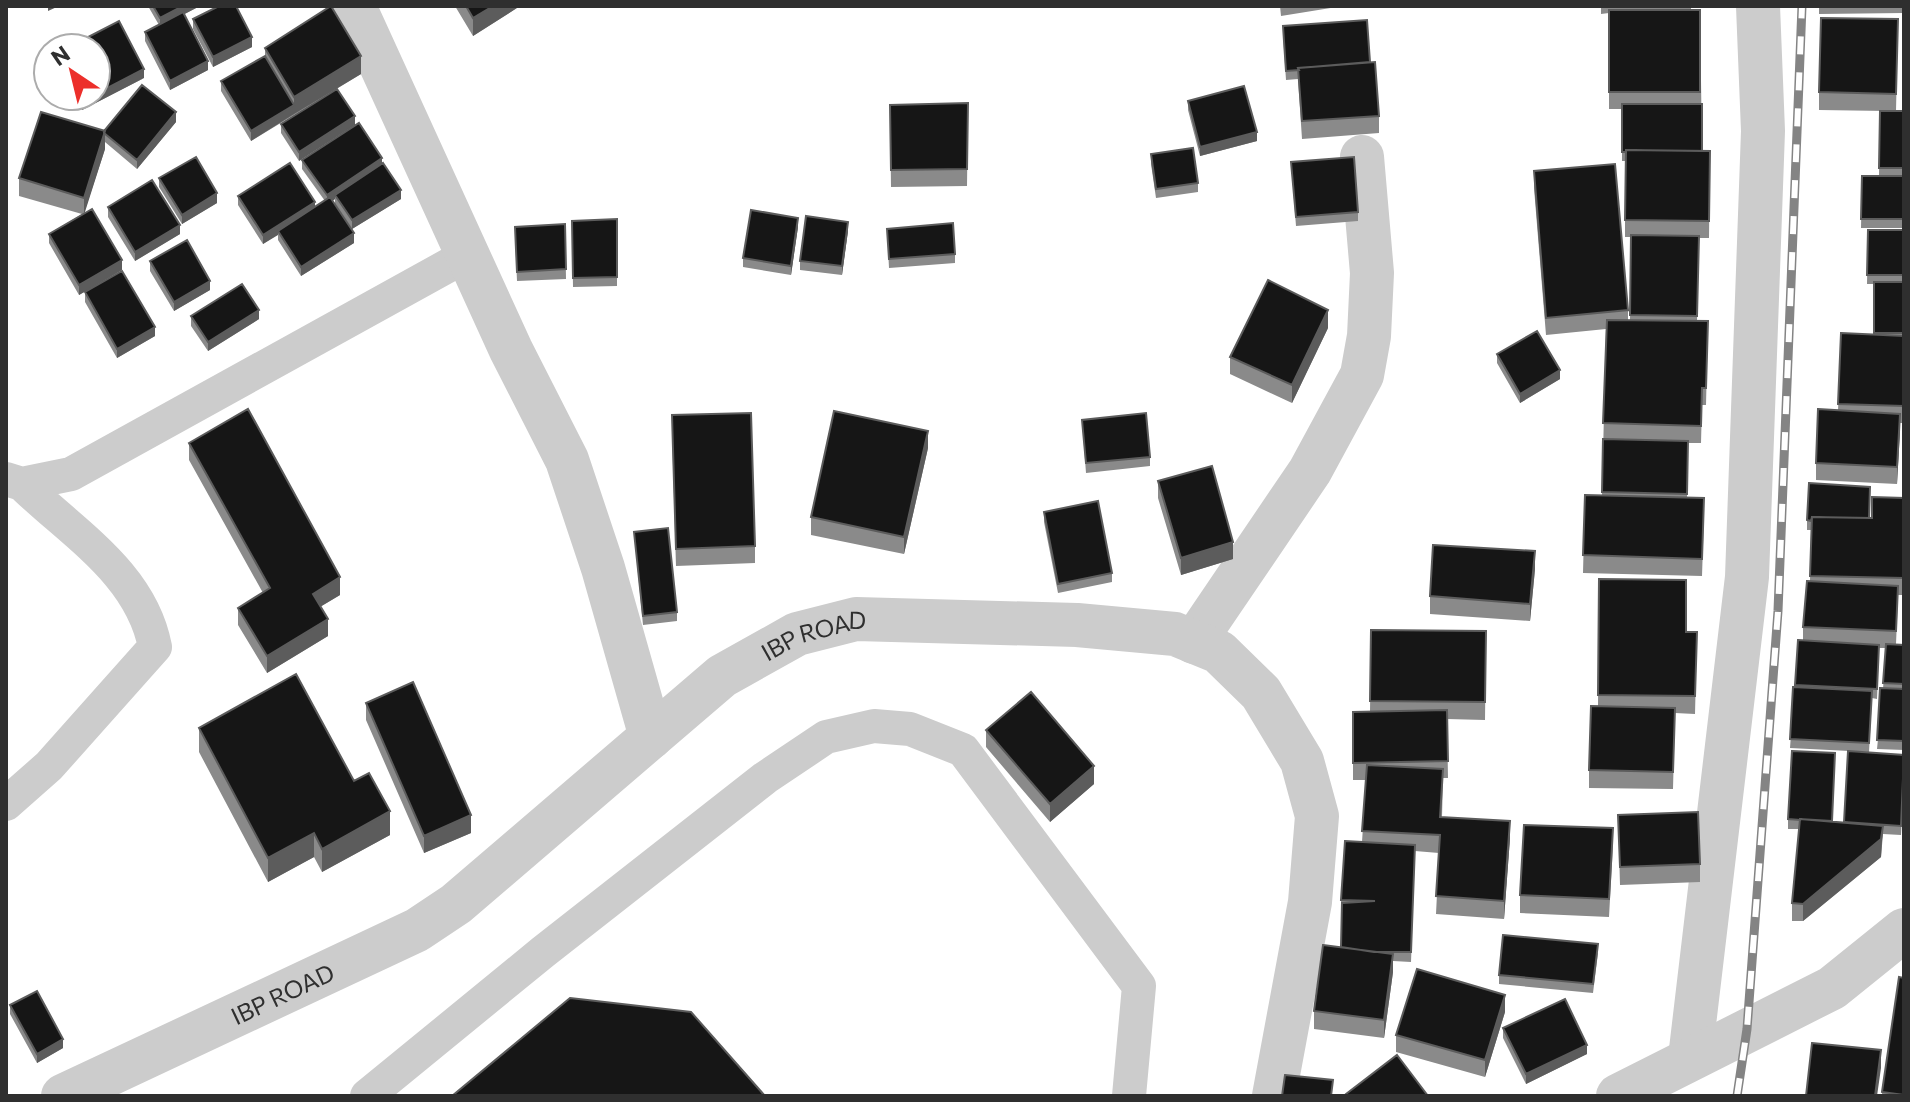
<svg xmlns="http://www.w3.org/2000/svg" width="1910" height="1102" font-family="Commissioner,sans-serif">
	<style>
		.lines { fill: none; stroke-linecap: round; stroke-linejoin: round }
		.service { stroke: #ccc; stroke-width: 34 }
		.minor { stroke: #ccc; stroke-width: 44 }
		.tertiary { stroke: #ccc; stroke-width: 44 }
		.rail-casing { stroke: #848484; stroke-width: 9 }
		.rail { stroke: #fff; stroke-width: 6; stroke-dasharray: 18; stroke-linecap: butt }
		.wall { fill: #8a8a8a }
		.shaded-wall { fill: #5c5c5c }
		.building { fill: #161616; stroke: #5c5c5c; stroke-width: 2 }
		.labels { text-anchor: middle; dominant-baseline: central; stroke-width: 8; stroke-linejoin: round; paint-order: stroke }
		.street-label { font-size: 24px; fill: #2f2f2f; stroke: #fff }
	</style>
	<rect width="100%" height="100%" fill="#fff"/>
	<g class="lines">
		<path class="service" d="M6,479L22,484L71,474L469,254
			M6,804L49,766L155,647C141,573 72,533 22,484
			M367,1096L543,952L765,778L826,737L874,726L910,729L963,750L1139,986L1129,1096"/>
		<g class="minor">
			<path d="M354,6L511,350L567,460L603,568L651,737"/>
			<path d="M1194,642L1310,471L1362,375L1369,336L1372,273L1362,157"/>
			<path d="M1690,1058L1747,577L1763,131L1758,6"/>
			<path id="s1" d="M63,1096L417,930L456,904L722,676L797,634L856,619L1077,625L1175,634L1219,652L1261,693L1302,761L1317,816L1310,902L1274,1096"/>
		</g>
		<path class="tertiary" d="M1618,1096L1832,988L1904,930"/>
		<defs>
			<path id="rail" d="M1737,1096L1747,1029L1778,611L1802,6"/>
		</defs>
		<use href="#rail" class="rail-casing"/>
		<use href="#rail" class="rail"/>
	</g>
	<path class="wall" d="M148,6H200L184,14L208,70L170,90L145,41V32L159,25Z
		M455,6H520L473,36Z
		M1280,6H1343L1281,16Z
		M1601,6H1691V10H1700L1702,151H1710L1709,238H1699L1697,321H1708L1706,405H1702L1701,443H1688L1687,498L1704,515L1702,576L1583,573L1585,495L1602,496L1606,329L1546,335L1534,188V171L1628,310V320H1630L1631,237H1625V161H1622V109H1609V13L1601,14Z
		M1819,6H1904V13L1819,14Z
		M193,19L252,47L213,67L193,29Z
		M1898,19L1896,111H1904V228H1861L1862,176H1879L1880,111H1887L1819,110V92Z
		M1283,35L1370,62L1379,116V133L1302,139L1298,79L1286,80Z
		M265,48L361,74L251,141L221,91V81L265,56Z
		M144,78L82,110L75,96H96Z
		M337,89L299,161L281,133V124Z
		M1188,101L1257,141L1200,156L1188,110Z
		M968,103L967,186L891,187L890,105Z
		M176,122L137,169L105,142V149L84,213L122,270L79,295L49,243V234L82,214L19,196V178L104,131Z
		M1151,154L1198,183V192L1156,198L1151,164Z
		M302,160L382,164L401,199L352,229L335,204V199L332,201L354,243L301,276L278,240V234L263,244L238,205V196L315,207L325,201L302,169Z
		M1291,162L1358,212V221L1296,226Z
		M159,178L217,203L182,224L159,187Z
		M108,207L180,234L135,261L108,217Z
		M617,219V286L573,287L572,221Z
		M565,224L566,279L517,281L515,236Z
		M798,227L791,275L743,267V258Z
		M887,229L955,254V263L889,268Z
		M1868,230H1904V423H1900L1897,484L1816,480V463L1838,411L1841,333L1874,335V284H1867Z
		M848,231L842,275L800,270V261Z
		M150,261L210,290L174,311L150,271Z
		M85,292L155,336L117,358L85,302Z
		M191,316L259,319L208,351L191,326Z
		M1328,328L1292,403L1230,374V357Z
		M1497,354L1560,379L1520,403L1497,363Z
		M1082,420L1150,457V466L1086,473Z
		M672,433L755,546V563L676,566Z
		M189,443L340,595L320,607L328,636L267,673L238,625V608L263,593L189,460Z
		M928,448L904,554L811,535V517Z
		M1158,481L1233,559L1181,575L1158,498Z
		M1904,498V595H1898L1896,644L1904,645V750L1877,749L1883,689L1886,648H1879L1877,699L1872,698L1869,752L1790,748L1798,640H1803V627L1810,581L1811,530H1807V520L1872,518Z
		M1044,512L1112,573V582L1058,593L1044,522Z
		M634,532L677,612V621L643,625Z
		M1535,569L1530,621L1430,614V596Z
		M1599,579L1686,632H1697L1695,714L1675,713L1673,789L1589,788V770L1598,706Z
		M1371,630L1486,631L1485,720L1447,719L1448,778H1443L1442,817L1510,838L1504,919L1436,914L1439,853L1415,851L1411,962L1393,961V972L1384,1038L1314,1029V1011L1341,947V900L1362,842L1366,780H1353V712H1370Z
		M366,703L471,833L424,853L366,720Z
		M199,728L354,781L390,835L322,872L314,857L268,882L199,752Z
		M986,730L1094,784L1050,822L986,747Z
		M1904,775L1901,835L1883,834L1881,857L1803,921H1792V903L1799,829H1788V819L1844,822Z
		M1618,815L1700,864V882L1620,885Z
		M1613,845L1609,917L1520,913V895Z
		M1598,953L1593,993L1499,984V975Z
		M1904,978V1096H1882V1092Z
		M10,1005L63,1048L37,1063L10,1014Z
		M1505,1012L1485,1077L1396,1052V1035Z
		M1503,1028L1587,1054L1526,1084L1503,1038Z"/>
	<path class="shaded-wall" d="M48,6H59L48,11Z
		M183,6H200L160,27V18Z
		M493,6H520L473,36V18Z
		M252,37V47L213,67V57Z
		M361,56V74L294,114V97Z
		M208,61V70L170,90V81Z
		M144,69V78L82,110V101L91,96H96V94Z
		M294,105V114L251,141V131Z
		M176,112V122L137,169V160Z
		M355,116V125L299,161V152Z
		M105,131V149L84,215V198Z
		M1257,132V141L1200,156V147Z
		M382,158V167L335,195V199L327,205V195Z
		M401,190V199L352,229V220Z
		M217,193V203L182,224V215Z
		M315,202V211L278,231V235L263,244V235Z
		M798,218V227L791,275V266Z
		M848,222V231L842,275V266Z
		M180,225V234L135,261V252Z
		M354,233V243L301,276V267Z
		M122,260V270L79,295V285Z
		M210,281V290L174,311V302Z
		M259,310V319L208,351V342Z
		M1328,310V328L1292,403V385Z
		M155,327V336L117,358V349Z
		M1560,370V379L1520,403V394Z
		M1900,414V431L1897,484V467Z
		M928,431V448L904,554V537Z
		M1233,542V559L1181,575V558Z
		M1535,551V569L1530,621V604Z
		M340,577V595L313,611V594Z
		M328,619V636L267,673V656Z
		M1094,766V784L1050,822V804Z
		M390,811V835L322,872V849Z
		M471,815V833L424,853V836Z
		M1510,821V838L1504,919V901Z
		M1883,826L1881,857L1803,921V904Z
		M314,833V857L268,882V858Z
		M1393,954V972L1384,1038V1020Z
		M1505,995V1012L1485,1077V1060Z
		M63,1039V1048L37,1063V1054Z
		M1587,1045V1054L1526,1084V1074Z
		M1881,1050V1068L1877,1096H1875Z"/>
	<path class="building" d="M153,6H183L160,18Z
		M219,6H236L252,37L213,57L193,19Z
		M331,6L361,56L294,97L265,48Z
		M466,6H493L473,18Z
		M1609,10H1700V92H1609Z
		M183,12L208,61L170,81L145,32Z
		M1821,18L1898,19L1896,94L1819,92Z
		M1367,20L1370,62L1298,68L1299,70L1286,71L1283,26Z
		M119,21L144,69L96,94V48H67Z
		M265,56L294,105L251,131L221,81Z
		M1375,62L1379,116L1302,121L1298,68Z
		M142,85L176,112L137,160L104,133V131Z
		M1244,86L1257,132L1200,147L1188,101Z
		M337,89L355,116L299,152L281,124Z
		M80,96H91L82,101Z
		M968,103L967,169L891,170L890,105Z
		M1622,104H1702V151L1626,150V152H1622Z
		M1880,111H1904V168H1879Z
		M41,112L105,131L84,198L19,178Z
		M359,123L382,158L327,195L302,160Z
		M1193,148L1198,183L1156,189L1151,154Z
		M1626,150L1710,151L1709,221L1625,220Z
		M196,157L217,193L182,215L159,178Z
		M1354,157L1358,212L1296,217L1291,162Z
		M290,163L315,202L263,235L238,196Z
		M383,163L401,190L352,220L335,195Z
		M1615,164L1628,310L1546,318L1534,171Z
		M1862,176H1904V219H1861Z
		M152,180L180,225L135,252L108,207Z
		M330,197L354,233L301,267L278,231Z
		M92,209L122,260L79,285L49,234Z
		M751,210L798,218L791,266L743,258Z
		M806,216L848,222L842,266L800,261Z
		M617,219V277L573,278L572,221Z
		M953,223L955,254L889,259L887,229Z
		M565,224L566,269L517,272L515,227Z
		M1868,230H1904V275H1867Z
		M1631,235L1699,236L1697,316L1630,315Z
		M187,240L210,281L174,302L150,261Z
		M122,271L155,327L117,349L85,292Z
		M1268,280L1328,310L1292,385L1230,357Z
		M1874,282H1904V333H1874Z
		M242,284L259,310L208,342L191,316Z
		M1607,320L1708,321L1706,388H1702L1701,426L1603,423Z
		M1537,331L1560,370L1520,394L1497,354Z
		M1841,333L1904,336V406L1838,404Z
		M248,409L340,577L313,594L328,619L267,656L238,608L270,588L189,443Z
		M1818,409L1900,414L1897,467L1816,463Z
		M834,411L928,431L904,537L811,517Z
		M751,413L755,546L676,549L672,415Z
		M1146,413L1150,457L1086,463L1082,420Z
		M1603,439L1688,441L1687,494L1602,492Z
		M1212,466L1233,542L1181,558L1158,481Z
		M1809,483L1870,487L1869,518L1812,517L1811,521L1807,520Z
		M1585,495L1704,498L1702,559L1583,555Z
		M1872,497L1904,498V578L1810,576L1812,517L1872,518Z
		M1098,501L1112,573L1058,584L1044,512Z
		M668,528L677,612L643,616L634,532Z
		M1433,545L1535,551L1530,604L1430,596Z
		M1599,579L1686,580V632H1697L1695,696L1598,695Z
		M1807,581L1898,586L1896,631L1803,627Z
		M1371,630L1486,631L1485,702L1370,701Z
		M1798,640L1879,645L1877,689L1795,685Z
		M1886,644L1904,645V684L1883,683Z
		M296,674L354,781L369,773L390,811L322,849L314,833L268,858L199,728Z
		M413,682L471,815L424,836L366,703Z
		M1793,687L1872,691L1869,743L1790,739Z
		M1880,688L1904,689V741L1877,740Z
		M1031,692L1094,766L1050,804L986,730Z
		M1591,706L1675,708L1673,772L1589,770Z
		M1447,710L1448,761L1353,763V712Z
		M1792,751L1835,753L1832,821L1800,819V820L1788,819Z
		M1848,751L1904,755L1901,826L1844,822Z
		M1367,765L1443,769L1440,817L1510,821L1504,901L1436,896L1440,835L1362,831Z
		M1698,812L1700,864L1620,867L1618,815Z
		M1800,819L1883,826L1881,839L1803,904L1792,903Z
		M1524,825L1613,828L1609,899L1520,895Z
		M1345,841L1415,845L1411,952H1374L1341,947L1342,903L1375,901L1341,900Z
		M1503,935L1598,944L1593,984L1499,975Z
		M1323,945L1393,954L1384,1020L1314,1011Z
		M1417,969L1505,995L1485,1060L1396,1035Z
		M1899,977L1904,978V1095L1882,1092Z
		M37,991L63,1039L37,1054L10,1005Z
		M570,998L691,1012L765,1096H452Z
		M1565,999L1587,1045L1526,1074L1503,1028Z
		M1812,1043L1881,1050L1875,1096H1806Z
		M1397,1055L1428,1096H1347L1346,1094Z
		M1285,1075L1333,1080L1331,1096H1282Z"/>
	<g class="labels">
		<g class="street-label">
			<text stroke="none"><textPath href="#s1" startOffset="890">IBP ROAD</textPath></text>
			<text stroke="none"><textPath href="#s1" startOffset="242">IBP ROAD</textPath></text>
		</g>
	</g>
	<rect width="1910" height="1102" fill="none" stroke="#2f2f2f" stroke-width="16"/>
	<g transform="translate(72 72) rotate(325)"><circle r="38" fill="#ffffff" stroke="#acacac" stroke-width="2"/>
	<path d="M0-6L14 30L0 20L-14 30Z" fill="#ec2f2b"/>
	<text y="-12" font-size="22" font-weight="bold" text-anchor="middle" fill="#2f2f2f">N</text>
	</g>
</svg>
